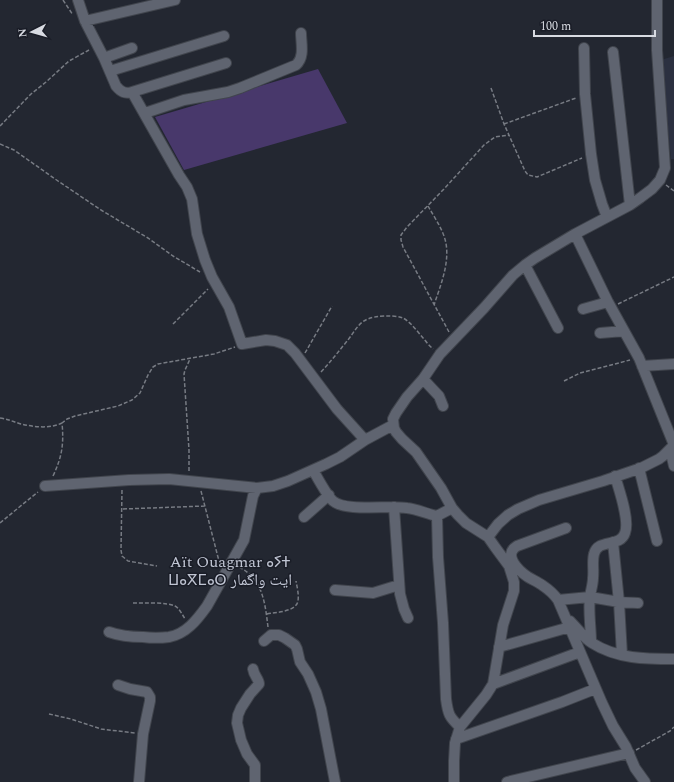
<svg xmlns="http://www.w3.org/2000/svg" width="674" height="782" font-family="Spectral,'Noto Naskh Arabic','Noto Sans Tifinagh',serif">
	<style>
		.built { fill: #2b3040 }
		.building { fill: #48386b }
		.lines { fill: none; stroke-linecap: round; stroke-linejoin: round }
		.minor-casing { stroke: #41454d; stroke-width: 12 }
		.path { stroke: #777b83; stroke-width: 1.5; stroke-dasharray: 4 2; stroke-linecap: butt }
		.minor { stroke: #5f6470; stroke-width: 10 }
		.labels { text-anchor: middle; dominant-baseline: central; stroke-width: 3; stroke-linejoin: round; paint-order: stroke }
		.quarter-label { font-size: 16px; fill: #c0c5d3; stroke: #1a1d27 }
	</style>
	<rect width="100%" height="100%" fill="#232731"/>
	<path class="built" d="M674,56V159H671L661,60Z"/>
	<path class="building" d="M318,69L347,123L184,170L155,117Z"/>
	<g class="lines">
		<defs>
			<path id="minor" d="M78,0L85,21L104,58L116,86C121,92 125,94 132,92L179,175L187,187L192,199L197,234L205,260L212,277L229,307L242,344L266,340L275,341L287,345L295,353L337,409L365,440
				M85,21L175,0
				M584,48L585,94L591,154L595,180L602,204L607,217
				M613,52L630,205
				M104,58L132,48
				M110,71L224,36
				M132,92L226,63
				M145,113L184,100L228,92L240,88L296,65C305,57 301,43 301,33
				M575,234L608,302L639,358L674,445
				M525,265L558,328
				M583,309L608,302
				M600,333L624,331
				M642,366L674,364
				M423,379L439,396L443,406
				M670,449L674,466
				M639,468L657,541
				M313,470C317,477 327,496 333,501C346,512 389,505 407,508C417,509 427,514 437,516L452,508
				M45,486L129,480L169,479L257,488
				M394,507L400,594L404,609L408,618
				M437,516L438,557L443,623L446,699C448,714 449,717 460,727
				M304,517L329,495
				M566,528L517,546C502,555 519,571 528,577C533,580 538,582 542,585C548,589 554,594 558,600L602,703L613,726L626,747L635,768L645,782
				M488,537L498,524L508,515L518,509L539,500L603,481L641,468L659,459L663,456L674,445
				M613,542L619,602L622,655
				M335,590L373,593L399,585
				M558,600L590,597L619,602L638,603
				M570,621C577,628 584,638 592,643C617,659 646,659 674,659
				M109,632C120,636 131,637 143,637C151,638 161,638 169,637C186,634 197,620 207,606L244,540L253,496L257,488L273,486L288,481L326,464L340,457L365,440L393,425
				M264,641L271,635H279L285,638L295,645L297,649L300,662L308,674L316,692L321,709L335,782
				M591,642C591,628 588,610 590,596C591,590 593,584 593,578C594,570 592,561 594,554C598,538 620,548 625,533C630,520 619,490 615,476
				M499,647L570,627
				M253,669C254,676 259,679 259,684L250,694L241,708L238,715L237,723L241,740L247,754L255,765V782
				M493,684L580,652
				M118,685L130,689L147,692L150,697V701L143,734L139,782
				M456,739L562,702L595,689
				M454,782V761L455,743L460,727L486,695L493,684L503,625L514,591V582L509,566L495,547L488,537L466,523L458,515L452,508L441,488L416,452L402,439L396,432L394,428L393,419L396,413L407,397L423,379L440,354L484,308L513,275L525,265L535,258L575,234L630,205L640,198L652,189L660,180L665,168L657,50V0
				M507,782L629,753"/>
		</defs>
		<use href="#minor" class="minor-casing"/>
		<path class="path" d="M63,0L73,15
			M491,88L504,124L525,171L528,175L537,177L582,158
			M504,124L576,98
			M0,126L31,94L46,82L69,61L89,50
			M0,144L14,150L58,181L101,210L148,238L173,256L200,272
			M666,185L674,191
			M428,206C433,215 440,225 444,236C452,258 441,284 434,305
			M618,304L674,277
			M173,324L208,289
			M449,332L403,247L401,240V235L407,227L444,189L484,145L495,137L509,135
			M305,353L332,306
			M321,372C329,363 336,355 343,346C359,328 357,317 385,316C391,316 398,316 403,318C413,323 424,341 433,349
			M564,381L580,373L630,360
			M0,418C8,419 14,422 21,424C34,427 50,429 62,423
			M189,471V450L184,374L185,370L190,359
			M53,476C62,457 64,444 62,423L67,419L75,416L118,406L132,400L140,393L148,375L153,367L158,364L214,354L235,347
			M122,490L121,550L122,556L128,561L157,566
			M201,491L220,565
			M123,509L205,506
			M0,523L23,504L38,492
			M239,567C263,579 265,603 268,627
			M133,603C143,603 167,602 175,606C179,608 182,614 185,619
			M267,614C276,612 296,612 298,601C299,594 297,587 296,581
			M49,714L71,719L101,729L135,733
			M636,750L670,731L674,727"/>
		<use href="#minor" class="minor"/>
	</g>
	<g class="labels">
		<g class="quarter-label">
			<text x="230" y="562">Aït Ouagmar ⴰⵢⵜ<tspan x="230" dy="18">ⵡⴰⴳⵎⴰⵔ ايت واگمار</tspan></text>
		</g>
	</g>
	<g transform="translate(32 32) rotate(264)" stroke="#1a1d27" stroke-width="3" paint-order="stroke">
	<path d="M0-3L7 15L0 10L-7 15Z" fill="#d8dbe2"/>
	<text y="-6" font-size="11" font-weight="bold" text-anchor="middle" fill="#d8dbe2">N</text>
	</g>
	<path d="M534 30v6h121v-6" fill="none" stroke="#d8dbe2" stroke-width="2"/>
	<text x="540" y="30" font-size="12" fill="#d8dbe2" stroke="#1a1d27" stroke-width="3" paint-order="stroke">100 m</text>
</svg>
